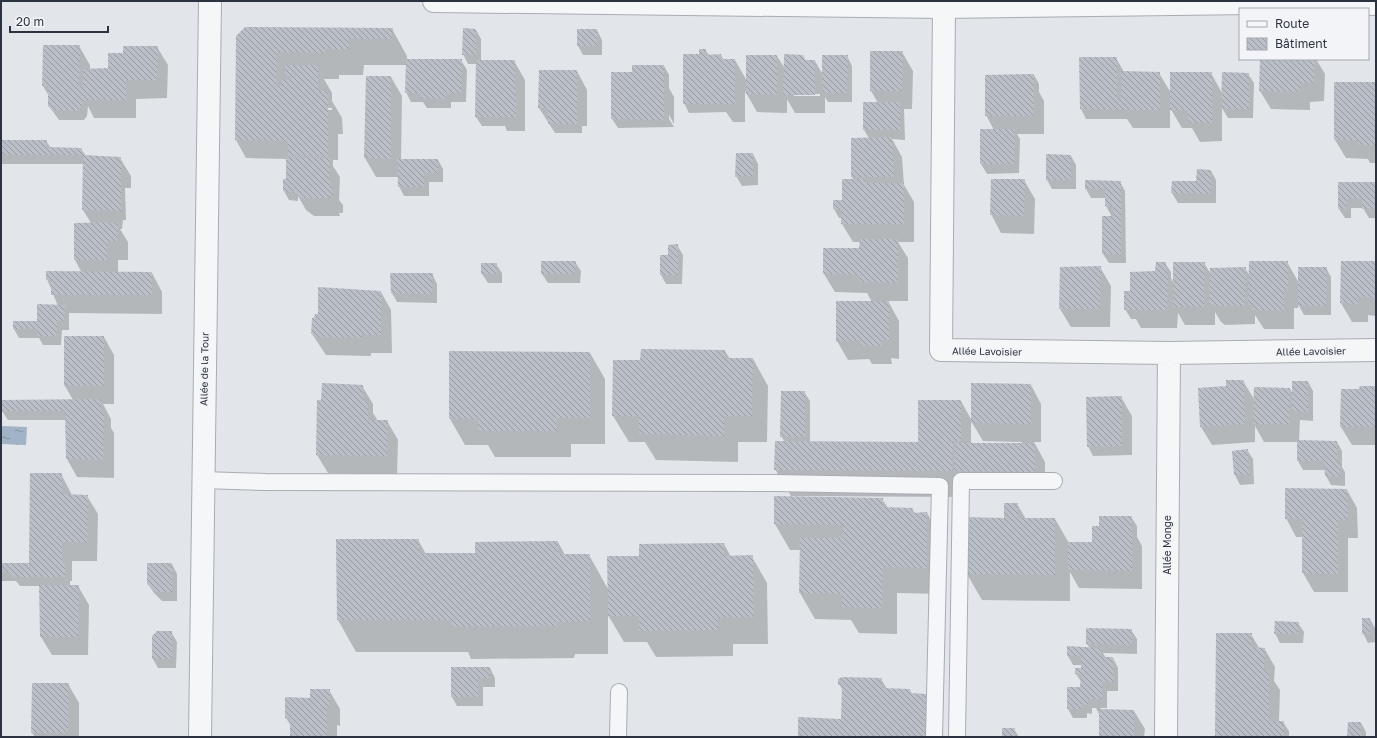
<svg xmlns="http://www.w3.org/2000/svg" width="1377" height="738" font-family="'Golos Text',sans-serif">
	<style>
		.water { fill: url(#water-ripples) }
		.shadow { fill: #0003; fill-rule: evenodd }
		.building { fill: url(#building-back-hatch) }
		.lines { fill: none; stroke-linecap: round; stroke-linejoin: round }
		.service-casing { stroke: #a8acb3; stroke-width: 18 }
		.minor-casing { stroke: #a8acb3; stroke-width: 24 }
		.tertiary-casing { stroke: #a8acb3; stroke-width: 24 }
		.service { stroke: #f5f6f8; stroke-width: 16 }
		.minor { stroke: #f5f6f8; stroke-width: 22 }
		.tertiary { stroke: #f5f6f8; stroke-width: 22 }
		.labels { text-anchor: middle; dominant-baseline: central; stroke-width: 3; stroke-linejoin: round; paint-order: stroke }
		.street-label { font-size: 10px; fill: #2c3340; stroke: #f2f4f7 }
	</style>
	<defs>
		<pattern id="water-ripples" width="26" height="14" patternUnits="userSpaceOnUse"><rect width="26" height="14" fill="#a1b3c6"/><path d="M2 4q2-2 4 0t4 0M15 11q2-2 4 0t4 0" fill="none" stroke="#8392a2"/></pattern>
		<pattern id="building-back-hatch" width="6" height="6" patternUnits="userSpaceOnUse"><rect width="6" height="6" fill="#babec6"/><path d="M-1 5l2 2M0 0l6 6M5-1l2 2" fill="none" stroke="#979ba2"/></pattern>
	</defs>
	<rect width="100%" height="100%" fill="#e2e5e9"/>
	<path class="water" d="M1,426L27,427L26,445L1,444Z"/>
	<path class="shadow" d="M392,29L407,56V60H461L467,70L466,102H451V108H427L423,102H411L406,92V65H364L363,75H339V79H324L332,93V101L342,118L343,134H338V160H333V166L340,177L339,200L343,205V213H339L340,216H314L306,210L298,196V201L289,200L284,191L287,180V159L246,158L236,140L237,36ZM296,107L332,108V110L296,109Z
		M476,30L481,39V61H514L525,80V131H507L505,126H482L476,117L477,64H468L463,54Z
		M597,30L602,40V55H583L578,46Z
		M44,46H79L90,65V70L109,69L157,47L168,65L167,98L136,99V118H94L88,106L87,116L84,120H59L49,106V96L43,86Z
		M705,50L709,55H721L724,60H735L747,81L777,56L785,69L803,56L806,61H815L823,75L847,56L852,66V102H828L825,97V113H795L787,99V113L757,112L745,91V122H733L726,112L689,113L684,103L700,55ZM794,94H820V96H794Z
		M902,52L913,71L912,109H904L905,140L892,139L902,157L904,185L914,202V242H898L908,258V301H888L899,321V359L891,358L892,364H872L869,359L848,360L837,341L872,302L867,293L835,292L824,274L860,249L861,242H853L842,224V218H839L834,209L842,201L854,180L852,177L869,138L864,130L878,103L871,91Z
		M1116,58L1124,72L1159,73L1171,93L1211,73L1222,93L1248,74L1254,83L1253,118H1228L1222,108V141L1200,142L1192,128H1182L1170,108V128H1133L1127,119H1086L1081,109V99Z
		M1261,59H1316L1325,74L1324,101L1310,102V110L1271,109L1260,91Z
		M664,66L669,75V88L674,97V124L669,115V119L674,127L618,128L612,119L634,73Z
		M577,71L587,90V126H582V133H555L539,108Z
		M1034,75L1039,84V92L1044,101V134H1017L1020,139L1019,173L987,174L981,164V130H994L986,115Z
		M367,77H391L402,96L401,160H438L443,169V182H429V196H404L399,186V177H376L365,158Z
		M1376,83V163H1370L1368,159L1346,158L1335,140Z
		M1,141H46L51,148L81,149L86,156L120,158L131,176V188H125L126,220H123L122,229H120L128,242V260H118V273H152L162,292V314L69,313V330H62L61,345H43L39,338H19L14,329L38,322L58,306L47,279L82,273L75,260V224L91,223L83,210L84,164H1Z
		M753,154L758,164V185L742,186L736,176Z
		M1071,156L1076,165V189H1052L1047,180Z
		M1211,171L1216,180V203H1178L1172,193V182H1197Z
		M1024,180L1035,199L1034,234L1001,233L991,214Z
		M1120,182L1125,191L1126,263H1109L1103,254L1112,217L1106,206V198H1091L1086,189Z
		M1339,183H1376V218H1369L1363,208H1351V218H1345L1339,209Z
		M677,245L683,255L682,284H666L661,275V256H669Z
		M575,262L581,271L580,283H548L542,274Z
		M1287,262L1299,283L1326,268L1331,277V315H1304L1298,304V308H1294V329H1264L1255,315V324L1225,325L1221,322L1215,312V325H1185L1178,313L1177,328H1141L1136,319H1131L1125,309L1131,292L1157,273L1165,263L1171,272V278L1174,284L1204,263L1211,274L1245,268L1250,276Z
		M1376,262V316L1368,315V322H1352L1341,303Z
		M496,264L502,273V283H488L482,274Z
		M1100,267L1111,286L1110,327H1071L1060,309Z
		M432,274L437,284V303L397,302L392,293Z
		M381,292L391,310L392,353H371V356L326,355L312,334L319,315Z
		M104,337L114,355V404H103L111,419V428L114,433V478L77,477L67,459V420H8L2,411L73,400L65,386Z
		M725,351L730,359H753L768,386L767,442H738V462L656,460L645,442H629L613,416L641,361Z
		M590,353L605,379V444H571V457H495L488,445H465L450,419Z
		M1243,381L1254,399L1290,389L1293,394L1308,382L1313,391V421L1300,420L1299,441L1337,442L1342,451V467L1345,472V486L1331,485L1326,476V470H1303L1298,461V442H1264L1255,426V442L1212,445L1201,427L1227,387Z
		M1031,385L1041,404V442H1034L1045,462V490H967V497L791,496L775,469L785,442L781,436L804,392L810,401V442L919,443L961,401L972,421ZM971,421L983,441L1022,442V444H971Z
		M362,386L373,404V413L378,421H387L398,440L397,475L328,473L317,455Z
		M1376,387V445H1352L1341,427L1360,390Z
		M1121,397L1132,416V455L1093,456L1088,446Z
		M1247,450L1253,459L1254,484L1240,485L1235,475L1233,451Z
		M61,474L72,495L87,496L98,514L97,561H72V581H70V586H78L89,605L88,655H52L41,637L40,586H20L16,581H1V564H30Z
		M1347,490L1357,508L1358,538H1348V592H1314L1303,573V537H1296L1286,518Z
		M882,499L888,508L912,509L915,513H927L942,540L941,594L897,593V634L859,633L851,620L815,619L800,593V550H790L775,524Z
		M1017,504L1026,519H1055L1069,543H1093L1101,527L1131,517L1137,526V537L1142,546V589L1079,588L1070,572V601L982,600L967,574L1005,519Z
		M337,540H418L426,554H476L558,542L565,555H589L608,589L640,557L724,544L731,557H752L767,583L768,644H733V656L656,657L647,642H624L608,615V654H575L574,658L471,659L468,652H356L338,620Z
		M172,564L177,574V601H162L154,593L148,584Z
		M1370,619L1375,628V642L1368,643L1363,633Z
		M1298,623L1304,632L1303,643H1280L1275,633Z
		M1131,630L1137,639V654L1103,653L1106,658H1113L1118,668V691H1107V708H1100L1101,710L1134,711L1145,729L1144,737H1100V716L1096,708H1092V714L1087,713V718H1073L1068,709L1081,688L1082,683L1076,674L1082,670V665H1073L1068,656L1090,648L1087,644Z
		M171,632L177,642L176,668H158L153,659Z
		M1251,634L1259,648H1264L1275,667L1274,681L1280,690L1279,722H1283L1289,731V737H1216Z
		M490,668L495,678V687H483V706H457L452,697Z
		M881,679L887,689L910,690L912,694L926,695L941,721V737H799L842,720L843,691L839,684Z
		M33,684H68L79,703V737H35L32,733Z
		M329,690L340,709V726L337,725V737H292L291,726L286,718L311,699Z
		M1361,723L1366,732V737H1348Z
		M1014,729L1019,737H1003Z"/>
	<path class="building" d="M245,27L393,28L392,39H349V49H325V53L277,52L276,87L281,86V80L290,79L291,76H285V65H318V91H328V157L288,156V141L235,140L236,36Z
		M463,28L476,29V55H462Z
		M577,29H597V46H577Z
		M43,45H80L79,87L83,86V69L108,68V53H123V46H158L157,80H126V100H83L82,106L78,111L52,110L48,106V86H42Z
		M699,49H706V55L721,54V59H735V104H683V54H699Z
		M870,51H903L902,91H870Z
		M784,54L803,55L804,60H815V95H783Z
		M746,55H777V95L746,94Z
		M822,55H848L847,93H822Z
		M1079,57H1117V98H1121V71L1160,72V110L1080,109Z
		M406,59H462L461,93H446V99H421V93H405Z
		M1260,59H1315L1314,83H1300L1299,92L1259,91Z
		M476,60H515L516,117H475Z
		M632,65H664V120L611,119V72H632Z
		M539,70H577V124H548V108H538Z
		M1170,72H1212V123H1188V110H1170Z
		M1222,72L1249,73V109H1221Z
		M1034,74V116H985V75Z
		M366,76H391V159L364,158Z
		M1334,82H1376V145H1358V140H1334Z
		M863,102H900V130H863Z
		M980,129H1015L1014,164H980Z
		M892,137L894,177H851V138Z
		M1,140H47V147L82,148V155H1Z
		M736,153H753V176L735,177Z
		M1046,154L1071,155V180H1046Z
		M83,155L121,157V211L82,210Z
		M286,157L330,158L329,186L332,185L333,195H329L330,198H302L294,192V186L293,192L283,191V179H286Z
		M397,159H438V173H424V187H398Z
		M1197,169L1211,170V194L1171,193L1172,181H1196Z
		M842,179H866L865,183H904V224H841V210L833,209V200H842Z
		M991,179H1025L1024,216L990,215Z
		M1085,180L1121,181V254H1102V216H1114L1113,206H1105V189H1085Z
		M1338,182H1376V209H1362V199H1347L1346,209H1338Z
		M118,222L117,241L108,242L107,260H74V223Z
		M860,239H898V283L860,282V275L823,274V248H859Z
		M678,244V275H660V255H668V245Z
		M541,261H576L575,274H541Z
		M1249,261H1288V290H1284V311L1252,310V305H1248Z
		M1341,261H1376V298L1358,297V304L1340,303Z
		M1156,262H1166V271L1168,272L1167,310H1124V291H1130V272L1155,271Z
		M1173,262H1205L1204,307H1173Z
		M481,263H497V274H481Z
		M1101,266L1100,309H1059L1060,267Z
		M1246,267L1245,306H1213V304H1209L1210,268Z
		M1298,267H1327L1326,306H1298Z
		M46,271L152,272V295H51V280H46Z
		M390,273H433L432,294L391,293Z
		M318,287L381,291V335H361V338L314,337L315,334H311L312,318H314L315,314H318Z
		M836,301H889V340H881L882,346H860L861,340L836,342Z
		M37,304L65,305L64,321H57V336H37V329H13V321H37Z
		M64,336H104V386H64Z
		M641,349L725,350V358H753L752,416H724V436L639,434V416H612L613,360H640Z
		M449,351L590,352V418H556L557,431H478V419H449Z
		M1226,380H1244L1245,424L1200,427L1198,388L1226,386Z
		M1292,381H1308V412L1292,411Z
		M322,383L363,385L364,401H368V420H388L387,456L316,455L317,400H321Z
		M971,383L1031,384V424L971,423Z
		M1360,386H1376V427H1340L1341,389H1359Z
		M1254,387L1290,388L1289,424H1253Z
		M781,391H805V437H780Z
		M1122,396V446L1087,447L1086,397Z
		M101,399V413L104,414L103,460L66,459L65,411H1V400Z
		M918,400H961V441H939L953,442L952,471L774,470L775,441L918,442Z
		M1297,440L1337,441V461L1341,462L1340,477L1325,476L1324,461H1297Z
		M955,443H1035V472L954,471Z
		M1248,449L1249,475H1234L1232,451Z
		M30,473H62V494L88,495L87,542H62V563H65V577H14L11,575V572H1V563H29Z
		M1285,488L1347,489L1348,519L1338,520V574L1302,573V519H1285Z
		M774,496L883,498V507L913,508L912,513L927,512V568L883,567L882,608L842,607V594L799,593L800,538H843V525L774,524Z
		M1004,503H1018V518H1055V575L966,574V517L1004,518Z
		M1099,516H1132V571L1068,570V542H1092V526H1099Z
		M336,539H419V553H475V542L558,541V554H590V621L556,622V626L452,627L451,620H337Z
		M724,543V556L753,555L754,617L718,618V630L639,631V616H608L607,556H639V544Z
		M147,563H172V592H156L147,584Z
		M39,585H79L78,637H40Z
		M1362,618H1370V633L1362,634Z
		M1275,621L1299,622L1298,634H1274Z
		M1086,628L1132,629V645L1086,644Z
		M157,631H172V659H152V636Z
		M1216,633H1252L1251,647L1265,648L1264,670L1269,671V721H1284V737H1215Z
		M1067,646L1101,648V657H1113L1114,682H1102V699H1088V705L1082,704V709H1067V687H1080L1081,675L1075,674V668H1081V656H1067Z
		M451,667H490V678H478V697H451Z
		M842,677L882,678V688L910,689L911,693L926,694L925,737H798V717L841,719L842,685H838V679Z
		M32,683H69L68,733H31Z
		M310,689H330V708L327,707V736H290V718H285V697L310,698Z
		M1099,709L1134,710V737H1099Z
		M1348,722H1361V737H1347Z
		M1002,728H1015V737H1002Z"/>
	<g class="lines">
		<defs>
			<path id="service" d="M202,480L266,482L774,483L940,486L934,737
				M618,737L619,692
				M957,737L961,481H1054"/>
			<path id="minor" d="M944,7L941,350L1169,353L1376,350
				M200,737L210,1
				M1166,737L1169,353"/>
			<path id="tertiary" d="M434,1L944,7L1321,2L1376,4"/>
		</defs>
		<use href="#service" class="service-casing"/>
		<use href="#minor" class="minor-casing"/>
		<use href="#tertiary" class="tertiary-casing"/>
		<use href="#service" class="service"/>
		<use href="#minor" class="minor"/>
		<use href="#tertiary" class="tertiary"/>
	</g>
	<g class="labels">
		<g class="street-label">
			<text transform="translate(987 351) rotate(1)">Allée Lavoisier</text>
			<text transform="translate(1311 351) rotate(-1)">Allée Lavoisier</text>
			<text transform="translate(204 369) rotate(-89)">Allée de la Tour</text>
			<text transform="translate(1167 545) rotate(-90)">Allée Monge</text>
		</g>
	</g>
	<rect width="1377" height="738" fill="none" stroke="#2c3340" stroke-width="4"/>
	<rect x="1239" y="8" width="130" height="52" fill="#f2f4f7" stroke="#a3a7ae"/>
	<rect x="1247" y="21" width="20" height="6" fill="#f5f6f8" stroke="#a3a7ae"/>
	<text x="1275" y="28" font-size="12" fill="#2c3340">Route</text>
	<rect x="1247" y="38" width="20" height="12" fill="url(#building-back-hatch)" stroke="#a3a7ae"/>
	<text x="1275" y="48" font-size="12" fill="#2c3340">Bâtiment</text>
	<path d="M10 26v6h98v-6" fill="none" stroke="#2c3340" stroke-width="2"/>
	<text x="16" y="26" font-size="12" fill="#2c3340" stroke="#f2f4f7" stroke-width="3" paint-order="stroke">20 m</text>
</svg>
